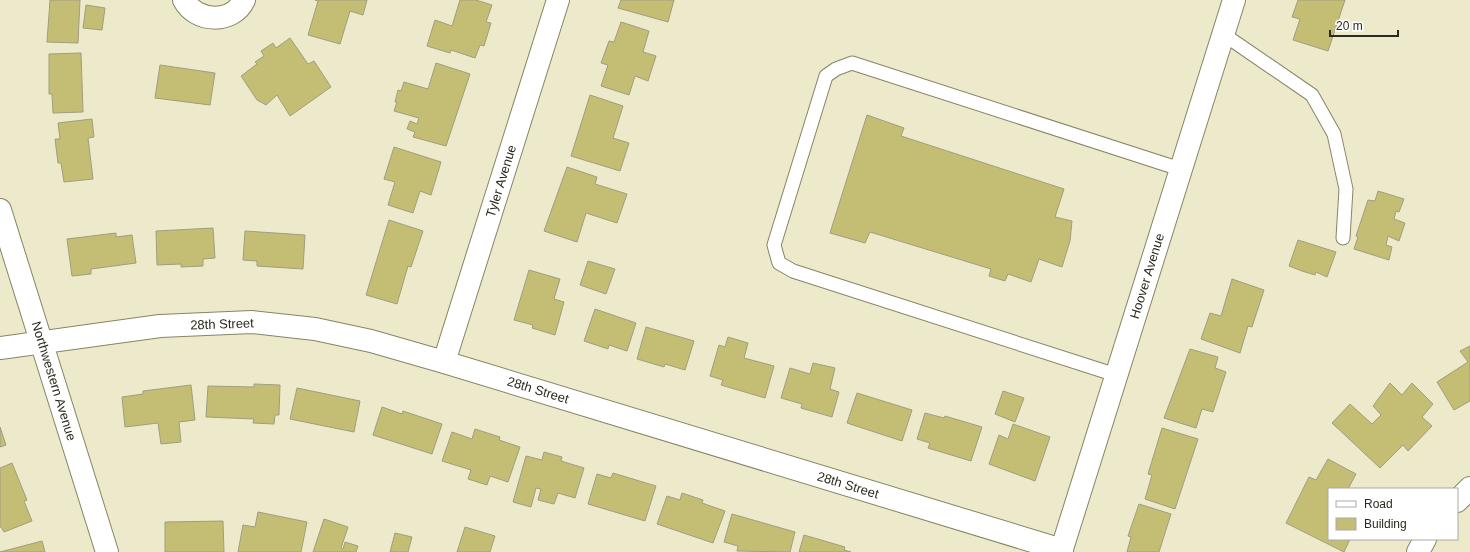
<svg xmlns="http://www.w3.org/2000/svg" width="1470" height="552" font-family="Arial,sans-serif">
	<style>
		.building { fill: #c4bd74; stroke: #a09e80 }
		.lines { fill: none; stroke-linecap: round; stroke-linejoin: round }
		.service-casing { stroke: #878467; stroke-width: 15 }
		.minor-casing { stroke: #878467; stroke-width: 24 }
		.tertiary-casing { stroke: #878467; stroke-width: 24 }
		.service { stroke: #fff; stroke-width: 13 }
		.minor { stroke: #fff; stroke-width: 22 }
		.tertiary { stroke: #fff; stroke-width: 22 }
		.labels { text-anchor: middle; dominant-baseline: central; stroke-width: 3; stroke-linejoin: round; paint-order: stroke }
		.street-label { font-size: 13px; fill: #2b2a1e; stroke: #fff }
	</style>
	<rect width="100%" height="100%" fill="#edeacb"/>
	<path class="building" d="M50,0H80L78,43L47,42Z
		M315,0H367L363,15L350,11L340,44L308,35L318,1Z
		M460,0H476L492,5L486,22L491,23L484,46L480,45L475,58L451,50L450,53L427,46L435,20L452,26Z
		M621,0H674L668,22L618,8Z
		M1298,0H1345L1328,51L1293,40L1300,19L1292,17Z
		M86,5L105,8L102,30L83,28Z
		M621,22L649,31L643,52L656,56L648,81L635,76L629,95L601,86L608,65L601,63L609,41L614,42Z
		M290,38L308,64L314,61L331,87L290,116L277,95L266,105L257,100L241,76L257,64L255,62L264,56L261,51L273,43L276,48Z
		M81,53L83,112L53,113L52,94H49V54Z
		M436,63L470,74L446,146L413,137L415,132L407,129L410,121L417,124L419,118L394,111L397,102H395L398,90L401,91L404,82L428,89Z
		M160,65L215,73L210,105L155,98Z
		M590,95L623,106L613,138L629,143L620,171L571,156Z
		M867,115L904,128L901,136L1064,189L1055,217L1072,221L1070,241L1062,267L1039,259L1031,282L1008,274L1005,281L989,276L991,269L870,232L865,243L830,233Z
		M92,119L94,137L88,138L93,179L64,182L61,163H58L55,139H60L58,123Z
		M394,147L441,162L431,195L420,191L413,213L388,205L395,182L384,179Z
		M567,167L597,177L595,184L627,194L617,223L586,213L577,242L544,231Z
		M1378,191L1404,199L1399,212L1396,211L1394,219L1405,223L1399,241L1388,236L1386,245L1392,247L1389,260L1354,249L1358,237L1356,236L1368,200L1375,201Z
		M389,220L423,231L411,267L408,266L397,304L366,295Z
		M213,228L215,258L203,259V266L181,267V264L157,265L156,231Z
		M245,231L305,235L303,269L257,266V261L243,260Z
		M116,233V237L132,235L136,263L91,269V274L72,276L67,239Z
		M1298,240L1336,252L1327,277L1316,272L1315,275L1302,271L1289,266Z
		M588,261L615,269L606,294L580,285Z
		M529,270L560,279L554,299L564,302L555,335L532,328L533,325L514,320Z
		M1232,279L1264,290L1252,327L1248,326L1240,353L1201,339L1210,313L1221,316Z
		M595,309L636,323L627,351L609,345L608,349L584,341Z
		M646,327L694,341L685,370L665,364L664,367L637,359Z
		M728,337L748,343L744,358L774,366L765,398L721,385L723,380L710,376L719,345L725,347Z
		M1470,346V401L1454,410L1437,382L1468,362L1460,351Z
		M1190,349L1218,357L1215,368L1226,372L1213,412L1202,409L1196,428L1164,418Z
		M813,363L835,368L830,389L839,392L832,417L801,408L802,404L781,398L790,368L810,374Z
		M1390,383L1402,395L1412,383L1433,404L1422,417L1432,426L1408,451L1403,445L1380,468L1332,423L1350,404L1372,424L1381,415L1373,406Z
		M254,384L280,385L279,415H275L274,424L253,423L254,419L206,417L208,386L254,387Z
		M191,385L195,420L179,422L181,442L161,444L158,423L125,427L122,397L143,394V391Z
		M297,388L360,401L354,432L290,419Z
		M1003,391L1024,398L1015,422L995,414Z
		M857,393L912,410L902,441L847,423Z
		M382,407L402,414L403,411L442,424L432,454L373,435Z
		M925,413L944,418L945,416L982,427L971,461L928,448L930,443L917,439Z
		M1013,424L1050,437L1035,481L989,464L999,435L1008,439Z
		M0,427L6,445L0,447Z
		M1162,428L1198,439L1175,509L1145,499L1152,475L1148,474Z
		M475,429L500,437L499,440L520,447L508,482L490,476L487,485L468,479L471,470L442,461L452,432L472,439Z
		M544,452L562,457L561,461L584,468L575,498L558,493L554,504L538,500L541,489L536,488L531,507L513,502L526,456L542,460Z
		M1328,459L1356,474L1348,489H1329V539H1350L1344,552L1286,523L1309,477L1316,480Z
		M12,463L27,500L24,501L32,521L4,532L1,527H0V468Z
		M613,473L656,486L645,521L588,504L597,474L611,478Z
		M682,493L703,500L702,503L725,511L713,543L657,524L667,496L680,500Z
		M1139,504L1171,514L1159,552H1127L1131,537L1128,536Z
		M258,512L307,522L301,552H238L243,525L255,527Z
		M732,514L795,532L790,552L737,551L738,546L724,542Z
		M324,519L348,527L341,548L343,549L345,542L358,546L356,552H313Z
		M223,521L224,552H165V522Z
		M465,527L495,536L490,552H457Z
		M395,533L412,537L408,552H390Z
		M804,535L845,547L844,550L851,552H799Z
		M42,541L45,552H0Z"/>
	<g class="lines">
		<defs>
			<path id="service" d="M1223,34L1312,95L1334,134L1346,189L1343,238
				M1116,375L793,271L779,263L774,245L826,76L836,69L852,63L1180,169"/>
			<path id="minor" d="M184,0C196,23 233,24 244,0
				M0,348L160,326L252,322L315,329L371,341L444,362L1062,550
				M444,362L558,0
				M1457,501L1470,488
				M1418,552L1425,539"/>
			<path id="tertiary" d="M0,210L107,552
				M1061,552L1234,0"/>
		</defs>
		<use href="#service" class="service-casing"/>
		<use href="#minor" class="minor-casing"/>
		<use href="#tertiary" class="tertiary-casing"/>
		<use href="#service" class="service"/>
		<use href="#minor" class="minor"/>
		<use href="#tertiary" class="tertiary"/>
	</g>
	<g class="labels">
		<g class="street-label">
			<text transform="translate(501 181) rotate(-73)">Tyler Avenue</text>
			<text transform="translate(1147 276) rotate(-73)">Hoover Avenue</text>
			<text transform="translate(222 324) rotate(-2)">28th Street</text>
			<text transform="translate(54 381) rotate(73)">Northwestern Avenue</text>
			<text transform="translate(538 390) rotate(17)">28th Street</text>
			<text transform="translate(848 485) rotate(17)">28th Street</text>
		</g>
	</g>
	<rect x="1328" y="488" width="130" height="52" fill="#ffffff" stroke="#aaaaa5"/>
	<rect x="1336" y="501" width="20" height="6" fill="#ffffff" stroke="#aaaaa5"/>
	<text x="1364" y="508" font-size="12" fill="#2b2a1e">Road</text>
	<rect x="1336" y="518" width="20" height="12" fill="#c4bd74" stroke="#aaaaa5"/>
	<text x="1364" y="528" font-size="12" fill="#2b2a1e">Building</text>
	<path d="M1330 30v6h68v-6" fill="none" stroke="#2b2a1e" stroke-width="2"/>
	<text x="1336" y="30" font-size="12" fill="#2b2a1e" stroke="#ffffff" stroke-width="3" paint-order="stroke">20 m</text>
</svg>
